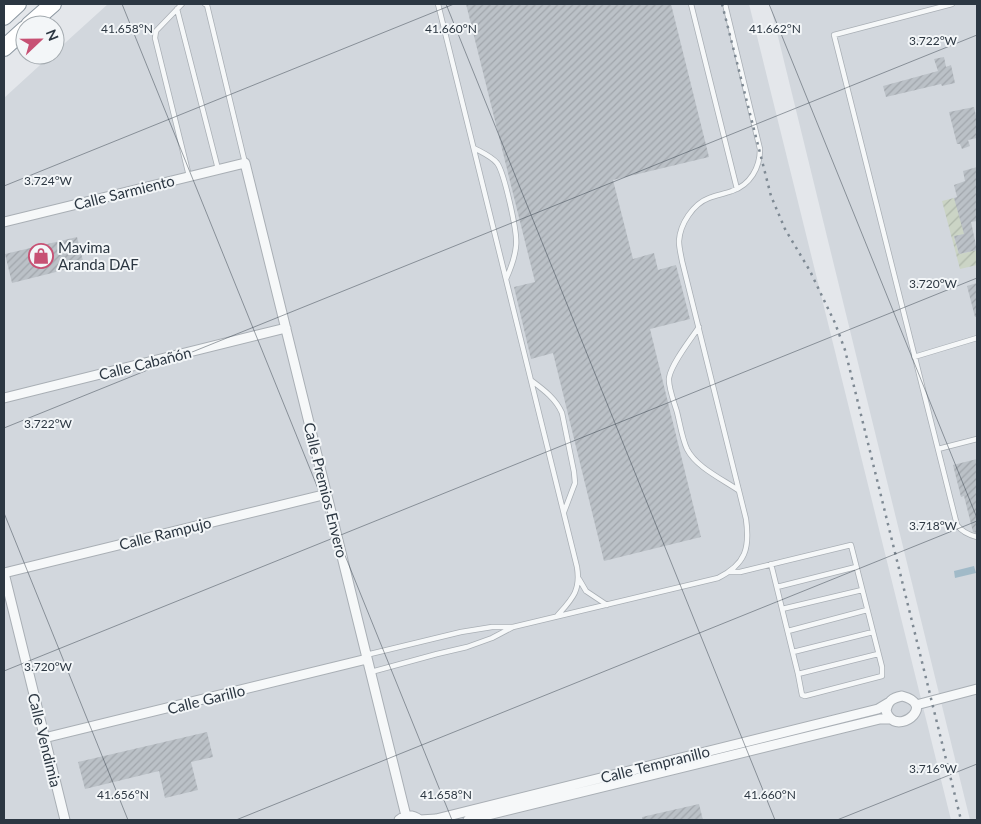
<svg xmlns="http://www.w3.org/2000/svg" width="981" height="824" font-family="Lato,sans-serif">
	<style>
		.built { fill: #d2d7dd }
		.garden { fill: url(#garden-furrows) }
		.water { fill: #a1bac8 }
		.building { fill: url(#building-hatch) }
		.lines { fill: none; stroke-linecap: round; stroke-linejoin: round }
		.service-casing { stroke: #a9afb5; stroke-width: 6 }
		.minor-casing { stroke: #a9afb5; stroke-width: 11 }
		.motorway-casing { stroke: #8c97a1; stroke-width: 18 }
		.service { stroke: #f6f8f9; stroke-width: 4.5 }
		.minor { stroke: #f6f8f9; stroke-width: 9 }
		.motorway { stroke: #fff; stroke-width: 16 }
		.rail { stroke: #7e8993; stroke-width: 2.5; stroke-dasharray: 2.5 5; stroke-linecap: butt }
		.ticks { fill: none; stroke: #2c3742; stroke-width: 1; stroke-opacity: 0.45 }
		.labels { text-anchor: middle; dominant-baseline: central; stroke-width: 4; stroke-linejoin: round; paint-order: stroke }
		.street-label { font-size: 15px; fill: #2c3742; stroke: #f3f6f8 }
		.poi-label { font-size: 15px; fill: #2c3742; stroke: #f3f6f8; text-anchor: start }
		.ticks-label { font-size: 12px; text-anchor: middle; fill: #2c3742; stroke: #f3f6f8; stroke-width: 4; stroke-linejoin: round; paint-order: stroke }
	</style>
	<defs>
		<pattern id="garden-furrows" width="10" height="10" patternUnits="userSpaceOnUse" patternTransform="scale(1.25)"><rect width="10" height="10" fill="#cbd4c5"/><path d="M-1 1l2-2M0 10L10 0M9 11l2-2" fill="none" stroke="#aeb7aa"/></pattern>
		<pattern id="building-hatch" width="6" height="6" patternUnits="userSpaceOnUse" patternTransform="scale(1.25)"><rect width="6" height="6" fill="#bbc1c7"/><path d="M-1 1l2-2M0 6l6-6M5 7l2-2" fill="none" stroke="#a1a6ac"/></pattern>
	</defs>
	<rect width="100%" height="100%" fill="#e4e7eb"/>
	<path class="built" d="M108,4H749L951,820H4V98L51,55H55V52Z
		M770,4H977V820H970Z"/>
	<path class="garden" d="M954,198L971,223L973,232L954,237L959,254L977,250V265L960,269L942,201Z"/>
	<path class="water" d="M974,566L976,573L955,578L954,571Z"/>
	<path class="building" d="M466,4H671L709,157L613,180L633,259L654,253L658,270L676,265L690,319L650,329L701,537L604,561L553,353L531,359L514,287L535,282Z
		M944,57L946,67L951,65L955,83L942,86L941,84L886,97L883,86L938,71L934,59Z
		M974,107L977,120V138L968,140L970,146L962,149L960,144H957L949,112Z
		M977,167V221L971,222L977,250L959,254L954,236L964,234L954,198L957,197L954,185L965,181L963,171Z
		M77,237L84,265L12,283L5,254Z
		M977,283V317H975L967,286Z
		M977,459V533L973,532L964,496L961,497L953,465Z
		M207,732L213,757L191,762L198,790L165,798L159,771L85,789L78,762Z
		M699,804L703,820H642V817Z"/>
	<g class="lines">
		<defs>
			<path id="service" d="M182,4L156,31L155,38L189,176
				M205,4L207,5L245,163
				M438,4L577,567C581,591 572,599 557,616
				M691,4L737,189
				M952,4L834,35L957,525C962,532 969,535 977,537
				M177,9L218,169
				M474,148C481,152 491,156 497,163C504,172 518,233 516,246C515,257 511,268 506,279
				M699,327C691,339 671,364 669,378C668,387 674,402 677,412C680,424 682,438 687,449C696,467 722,479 738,490
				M914,357L977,338
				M532,381C544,390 556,399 562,413L574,472L575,483L564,512
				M938,449L977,439
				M729,572H740L851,545L882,667V676L805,696L802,695L798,674L771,564
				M579,579L586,591L607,605
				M777,587L856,567
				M782,609L862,590
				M788,631L867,610
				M793,652L873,632
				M366,655L461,632L492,627H512
				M371,672L437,654L467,647L492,638L513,627L718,578C746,564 750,548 746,519L682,261C681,255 679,248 679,241C680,224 693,204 709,198C716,195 724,194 732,191C750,185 760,168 760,149L725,4
				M798,674L878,654"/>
			<path id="minor" d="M4,222L245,163L406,816
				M4,398L286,328
				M4,573L327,494
				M4,573L65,820
				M902,696C935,704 903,732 890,718C888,716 887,714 886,711C888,701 892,698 902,696Z
				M916,705L977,689
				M44,738L367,659
				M399,820C406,814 413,815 420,820
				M420,820L436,819L878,709L888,703
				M468,820L880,719H891"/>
			<path id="motorway" d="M4,17L18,4
				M29,25L53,4
				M4,48L25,29"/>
		</defs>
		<use href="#service" class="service-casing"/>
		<use href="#minor" class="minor-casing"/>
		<use href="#motorway" class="motorway-casing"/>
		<use href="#service" class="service"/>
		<use href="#minor" class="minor"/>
		<use href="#motorway" class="motorway"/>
		<path class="rail" d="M722,4L771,196L785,229L810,271L835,323L845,350L961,820"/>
	</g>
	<path class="ticks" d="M122,4L452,820M446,4L775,820M769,4L977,518M4,186L454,4M4,428L977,35M4,513L128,820M4,671L977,278M236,820L977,521M837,820L977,764"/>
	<defs>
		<symbol id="shop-ring" viewBox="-11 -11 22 22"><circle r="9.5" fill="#f3f6f8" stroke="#c75174" stroke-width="1.5"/><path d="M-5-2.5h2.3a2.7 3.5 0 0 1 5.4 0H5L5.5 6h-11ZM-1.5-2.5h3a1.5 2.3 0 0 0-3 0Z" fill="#c75174"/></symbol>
	</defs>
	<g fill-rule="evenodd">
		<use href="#shop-ring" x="27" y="242" width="28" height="28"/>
	</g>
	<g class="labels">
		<g class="street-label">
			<text transform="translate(124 192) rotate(-14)">Calle Sarmiento</text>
			<text transform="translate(145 363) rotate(-14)">Calle Cabañón</text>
			<text transform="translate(326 490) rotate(76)">Calle Premios Envero</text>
			<text transform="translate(165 533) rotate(-14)">Calle Rampujo</text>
			<text transform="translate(206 699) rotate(-14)">Calle Garillo</text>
			<text transform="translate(45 740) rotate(76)">Calle Vendimia</text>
			<text transform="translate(655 764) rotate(-14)">Calle Tempranillo</text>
		</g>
		<g class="poi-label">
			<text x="58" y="247">Mavima<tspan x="58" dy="17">Aranda DAF</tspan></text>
		</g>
	</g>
	<g class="ticks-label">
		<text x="127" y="33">41.658°N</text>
		<text x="451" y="33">41.660°N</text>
		<text x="775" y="33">41.662°N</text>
		<text x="933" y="45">3.722°W</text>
		<text x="48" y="185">3.724°W</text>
		<text x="933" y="288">3.720°W</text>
		<text x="48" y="428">3.722°W</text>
		<text x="933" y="530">3.718°W</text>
		<text x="48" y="671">3.720°W</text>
		<text x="933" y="773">3.716°W</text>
		<text x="123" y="799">41.656°N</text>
		<text x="446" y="799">41.658°N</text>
		<text x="770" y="799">41.660°N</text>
	</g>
	<rect width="981" height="824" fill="none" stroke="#2c3742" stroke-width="10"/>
	<g transform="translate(40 40) rotate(68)"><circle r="24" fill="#f3f6f8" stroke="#a3aaaf"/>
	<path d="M0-4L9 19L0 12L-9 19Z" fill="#c75174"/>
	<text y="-8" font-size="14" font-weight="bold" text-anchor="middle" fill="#2c3742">N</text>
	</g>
</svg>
